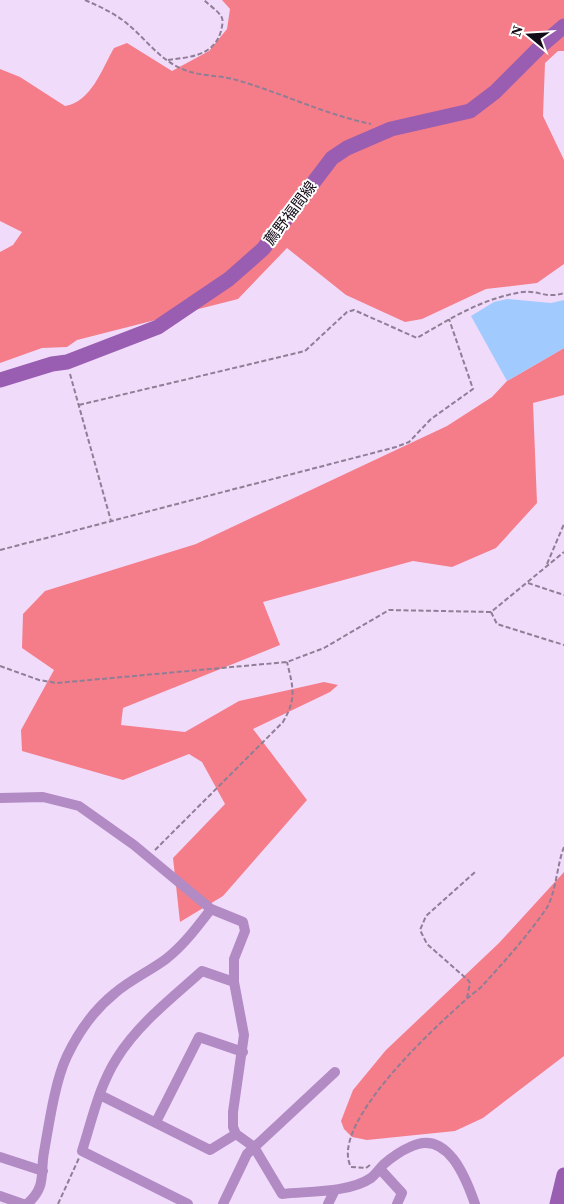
<svg xmlns="http://www.w3.org/2000/svg" width="564" height="1204" font-family="'Source Serif 4','Noto Sans JP',serif">
	<style>
		.forest { fill: #f47d89 }
		.water { fill: #a1caff }
		.lines { fill: none; stroke-linecap: round; stroke-linejoin: round }
		.path { stroke: #8f7e96; stroke-width: 2; stroke-dasharray: 5 2.5; stroke-linecap: butt }
		.street { stroke: #b28bc4; stroke-width: 10 }
		.secondary { stroke: #995db1; stroke-width: 15 }
		.labels { text-anchor: middle; dominant-baseline: central; stroke-width: 4; stroke-linejoin: round; paint-order: stroke }
		.street-label { font-size: 15px; fill: #150c19; stroke: #fff }
	</style>
	<rect width="100%" height="100%" fill="#f1dbfb"/>
	<path class="forest" d="M222,0H564V51H558L545,63L543,116L564,160V264L537,283L486,289L422,319L405,322L346,295L287,248L238,299L77,340L67,347L42,348L0,363V252L13,245L22,232L0,221V69L20,77L65,106C91,102 102,69 114,48L127,43L172,71L209,51L227,29L230,9Z
		M564,348V395L533,403L537,503L496,548L452,567L413,561L263,602L280,645L123,708L121,725L185,732L239,701L324,682L338,685L330,692L253,729L307,800L223,896L180,922L173,858L225,804L202,762L189,754L123,780L22,751L21,730L54,670L22,648L23,614L45,591L196,544L447,426L492,397L507,381Z
		M564,872V1056L483,1118L455,1131L367,1140L352,1137L344,1129L341,1121L353,1090L386,1050L499,943Z"/>
	<path class="water" d="M507,299L551,303L564,300V348L507,381L471,316L494,302Z"/>
	<g class="lines">
		<path class="path" d="M85,0C101,7 118,15 131,27C147,41 160,59 180,68C196,76 216,75 233,79C280,92 323,114 371,124
			M168,60C190,57 214,56 221,31C222,26 224,20 221,16C217,10 209,5 204,0
			M70,374L111,521
			M79,405L305,351L347,312L354,310L417,338C451,318 483,298 523,292C538,290 546,299 564,293
			M0,550L396,447L409,442L431,419L473,389L449,319
			M547,564L564,524
			M528,583L564,595
			M491,612L497,624L564,645
			M0,666L39,680L57,683L287,662L324,648L389,610L491,612L564,552
			M155,850L283,722C297,698 293,687 287,662
			M467,998L470,983L468,980L427,944L420,930L426,916L475,872
			M370,1165L366,1168L351,1167C328,1124 438,1024 469,997C473,993 479,990 483,985C505,961 528,935 546,909C556,894 557,864 564,847
			M58,1204L79,1158"/>
		<path class="street" d="M0,798L43,797L79,806L134,845L211,909L243,922L245,931L234,959V982L244,1035L233,1112V1127L236,1134L254,1147L282,1194C308,1191 349,1193 371,1178C376,1174 380,1168 384,1164C391,1158 401,1151 410,1147C447,1128 466,1178 475,1204
			M100,1095L210,1150L236,1134
			M156,1122L199,1037L243,1052
			M0,1157L43,1171
			M380,1169L402,1193L397,1204
			M0,1196L23,1204
			M27,1204C47,1187 40,1173 44,1152C49,1124 55,1081 67,1056C78,1033 95,1009 115,993C130,980 150,971 166,959C184,945 197,927 211,909
			M188,1204L82,1151C92,1120 99,1086 117,1058C138,1024 172,998 202,971L234,982
			M223,1204L247,1154L335,1072
			M328,1204L335,1190"/>
		<path class="secondary" d="M0,380L52,364L67,362L158,327L229,279L263,249L332,158L347,148L391,129L470,111L495,92L542,45L564,26
			M557,1204L564,1175"/>
	</g>
	<g class="labels">
		<g class="street-label">
			<text transform="translate(290 213) rotate(-53)">薦野福間線</text>
		</g>
	</g>
	<g transform="translate(529 35) rotate(288)" stroke="#ffffff" stroke-width="4" paint-order="stroke">
	<path d="M0-4L9 19L0 12L-9 19Z" fill="#150c19"/>
	<text y="-8" font-size="14" font-weight="bold" text-anchor="middle" fill="#150c19">N</text>
	</g>
</svg>
